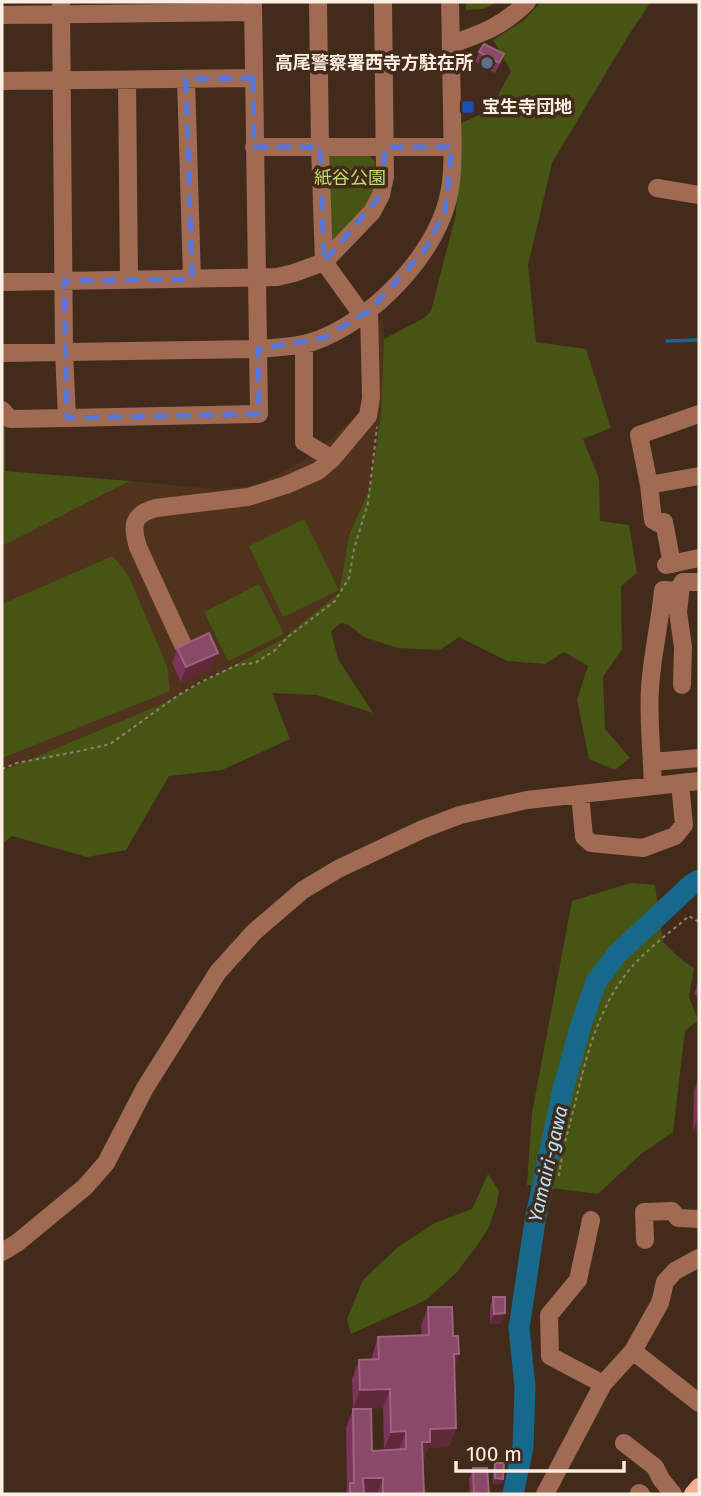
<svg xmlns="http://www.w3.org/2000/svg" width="701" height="1496" font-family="'Fira Sans','Noto Sans JP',sans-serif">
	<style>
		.built { fill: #50331d }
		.green { fill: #465514 }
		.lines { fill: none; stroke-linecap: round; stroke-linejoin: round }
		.stream { stroke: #17698c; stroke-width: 3.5 }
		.river { stroke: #17698c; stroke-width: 21 }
		.path { stroke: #927f70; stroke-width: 2; stroke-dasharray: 3.5 3.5; stroke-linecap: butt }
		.minor { stroke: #a16a52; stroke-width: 18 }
		.major { stroke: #f3af92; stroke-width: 18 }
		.wall { fill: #7c355a }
		.shaded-wall { fill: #5f293a }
		.building { fill: #8a4969; stroke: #9c637c; stroke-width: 2 }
		.marked { fill: none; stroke: #5576db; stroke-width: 5; stroke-dasharray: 14 9; stroke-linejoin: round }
		.service-dot { fill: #5c6f8a; stroke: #422b1a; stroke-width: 2.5 }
		.transit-dot { fill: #1a4fb4; stroke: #422b1a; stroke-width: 2.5 }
		.labels { text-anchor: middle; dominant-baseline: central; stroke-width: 7; stroke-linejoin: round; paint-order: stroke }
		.poi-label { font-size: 18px; font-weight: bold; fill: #fdeee3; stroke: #422b1a; text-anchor: end }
		.park-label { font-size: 18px; fill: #bfde6b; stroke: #422b1a }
		.water-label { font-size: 19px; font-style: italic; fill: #b7e4fd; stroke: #422b1a }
	</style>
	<rect width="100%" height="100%" fill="#422b1a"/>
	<path class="built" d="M383,318L384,339L381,414L370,488L349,535L339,593L281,640L160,705L2,771V546L130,481L214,489L257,486L304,460L323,446L350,421L358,412L362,401L363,331Z"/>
	<path class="green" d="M466,2H497L484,9L466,10Z
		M541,2H651L628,36L552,163L528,265L536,342L586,349L611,428L583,439L599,479L600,521L629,525L637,573L621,586L622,649L603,677L605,729L630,758L615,770L589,759L577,700L588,666L564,652L545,664L507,661L459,637L440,650L398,648L364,637L349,625L341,623L331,631L338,659L373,713L317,695L272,693L290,739L222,770L169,776L126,850L87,857L12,836L2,844V771L160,705L281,640L339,593L349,535L370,488L381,414L384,339L424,318L431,311L456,214L459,124L490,110L511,71L493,40L523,21Z
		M332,154L369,155L375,162L374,194L371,202L333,244L327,240V160Z
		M2,421L5,424V471L130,481L2,546Z
		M304,519L339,590L283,617L249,546Z
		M113,556L129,577L167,666L170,691L2,758V604Z
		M259,584L284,634L228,661L204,612Z
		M631,883L655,885L663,942L683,961L694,968L689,997L698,1020L685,1031L673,1132L641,1154L598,1194L527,1185L532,1113L572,901Z
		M488,1174L499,1191L497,1203L489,1227L476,1247L456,1273L426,1300L351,1334L347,1319L363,1280L398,1247L435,1223L472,1209Z"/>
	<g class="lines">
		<path class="stream" d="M667,341L699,340"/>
		<path class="river" d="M513,1494L523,1447L525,1387L519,1328L535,1221L563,1089L580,1028L596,982L617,954L691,885L699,880"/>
		<path class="path" d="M2,769L17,763L80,751L110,744L177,696L199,683L237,665L255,663L274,651L289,636L335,601L349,578L354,549L368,503L377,427
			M559,1176C562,1152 568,1131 574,1108C585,1062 595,1017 623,978C639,955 668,934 689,916L699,922"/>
		<path class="minor" d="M61,2L64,351L67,418L259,414L253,2
			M318,2L320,147L324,262L363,316
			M2,15L253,12
			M452,44C483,33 503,26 527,2
			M186,79L192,279
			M127,80L129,280
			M2,81L253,78
			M254,147H452
			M657,188L699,195
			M2,282L277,277L294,273L324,262L372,212L381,195L385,176L383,2
			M304,344V442L332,459
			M2,353L258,349C281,347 304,347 325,337C382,312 444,245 451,182C454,158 452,132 452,108C451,73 451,37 450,2
			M2,410L10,419L67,418
			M649,485L699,476
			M672,564L664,522L658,523L653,520L649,485L639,435L699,414
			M666,565L699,558
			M183,645L138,547C131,525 133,514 156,508L248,497L286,485L318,471L332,459L368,416L371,398L369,311
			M682,685L683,647L678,612L681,585L683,582H699
			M652,762L699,758
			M653,786C652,754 648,720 650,688C652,655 660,623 663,590L680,591
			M580,794L584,837L591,843L643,848L675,836L684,825L680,783
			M591,1220L578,1280L549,1315L550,1356L603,1384
			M645,1240L644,1212L672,1211L678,1218L699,1219
			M2,1252L17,1243L85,1187L106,1163L145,1088L218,972L254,932L303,890L338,869L423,829L460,815L527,800L699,781
			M633,1351L699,1403
			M624,1443L655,1467L661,1479L673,1494
			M639,1493L641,1494
			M545,1494L603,1384L633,1351L660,1303L665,1282L675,1271L699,1258"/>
		<path class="major" d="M693,1494L699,1487"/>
	</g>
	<path class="wall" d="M479,52L500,64L495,73L475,62Z
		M177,648L212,668L181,682L172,663Z
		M699,980V997L694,994Z
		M699,1077V1135H698V1132L693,1131L694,1091Z
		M493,1297L505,1313L501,1324H490V1307Z
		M428,1307L453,1336L459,1354L454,1368L456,1428L449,1447L428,1448L423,1461L424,1494H345L347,1489L346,1428L353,1409L372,1451L384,1450L383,1408L353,1409L352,1379L359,1360H372V1356L378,1337L422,1336L421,1326Z
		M495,1463L503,1479L502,1484H493V1468Z
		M473,1468L489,1494H470L469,1479Z"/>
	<path class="shaded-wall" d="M218,653L212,668L181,682L186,667Z
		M699,1115V1128L698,1132L693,1131Z
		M505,1313L501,1324H490L494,1314Z
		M454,1354H459L452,1373Z
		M390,1389L383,1408L353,1409L360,1390Z
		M456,1428L449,1447L428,1448L423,1460L415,1461L422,1442L430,1429Z
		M406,1431L399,1450H384L391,1432Z
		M363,1478H383L377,1494H357Z
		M495,1478L503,1479L502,1484H493Z"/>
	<path class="building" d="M484,44L504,54L499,63L479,52Z
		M209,633L218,653L186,667L177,648Z
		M493,1297H505V1313L494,1314Z
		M428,1307H452L453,1336H458L459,1354H454L456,1428L430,1429V1442H422L424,1494H383V1478H363L364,1494H350V1483H354L353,1409H371L372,1451L406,1449V1431L391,1432L390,1389L360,1390L359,1360L379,1359L378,1337L429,1335Z
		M495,1463H504L503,1479L495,1478Z
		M473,1468H487L489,1494H474Z"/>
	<path class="marked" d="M253,78L254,147H320L324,262L381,195L385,147H452L445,211L425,250L369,311L324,338L258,349L259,414L67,418L64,281L192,279L186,79Z"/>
	<circle class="service-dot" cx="487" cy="63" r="7"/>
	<rect class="transit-dot" x="461" y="100" width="14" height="14" rx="3.5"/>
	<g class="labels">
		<g class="poi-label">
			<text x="473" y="63">高尾警察署西寺方駐在所</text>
			<text x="482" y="107" text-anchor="start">宝生寺団地</text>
		</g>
		<g class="park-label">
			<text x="350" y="178">紙谷公園</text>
		</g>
		<g class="water-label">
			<text transform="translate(548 1164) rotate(-77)">Yamairi-gawa</text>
		</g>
	</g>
	<rect width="701" height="1496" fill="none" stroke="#fdeee3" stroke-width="7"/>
	<path d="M456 1461v10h168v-10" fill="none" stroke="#fdeee3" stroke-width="3.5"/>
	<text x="466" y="1461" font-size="21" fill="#fdeee3" stroke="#422b1a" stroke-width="5" paint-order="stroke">100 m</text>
</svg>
